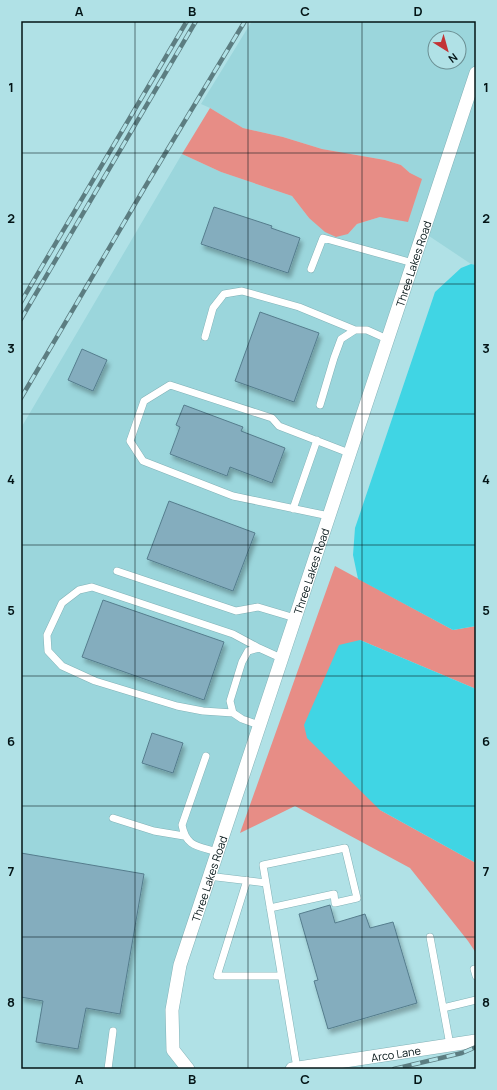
<svg xmlns="http://www.w3.org/2000/svg" width="497" height="1090" font-family="Manrope,sans-serif">
	<style>
		.built { fill: #9bd6dc; fill-rule: evenodd }
		.green { fill: #e78d86 }
		.water { fill: #40d5e4 }
		.building { fill: #84adbe; stroke: #557d8d; filter: url(#shadow) }
		.lines { fill: none; stroke-linecap: round; stroke-linejoin: round }
		.lane-casing { stroke: #82b2b7; stroke-width: 8 }
		.street-casing { stroke: #82b2b7; stroke-width: 14 }
		.lane { stroke: #fff; stroke-width: 7 }
		.street { stroke: #fff; stroke-width: 13 }
		.rail-casing { stroke: #5c7d81; stroke-width: 4.5 }
		.rail { stroke: #b0e1e6; stroke-width: 3; stroke-dasharray: 9; stroke-linecap: butt }
		.grid { fill: none; stroke: #031416; stroke-width: 1; stroke-opacity: 0.55 }
		.labels { text-anchor: middle; dominant-baseline: central; stroke-width: 3.5; stroke-linejoin: round; paint-order: stroke }
		.street-label { font-size: 11px; fill: #031416; stroke: #b0e1e6 }
		.neatline { fill: none; stroke: #031416; stroke-width: 1.5 }
		.grid-label { font-size: 13px; text-anchor: middle; font-weight: bold; fill: #031416 }
	</style>
	<defs>
		<filter id="shadow"><feDropShadow dx="2.5" dy="4.5" stdDeviation="2" flood-color="#0004"/></filter>
	</defs>
	<rect width="100%" height="100%" fill="#b0e1e6"/>
	<path class="built" d="M252,21H476V265L471,264L423,232L180,965L173,1050L188,1069H21V428L182,154L221,172L292,196L309,218L348,234L357,224L380,217L410,173L401,165L385,160L322,149L283,137L243,128L210,108L201,104ZM435,38H459V62H435Z"/>
	<path class="green" d="M210,108L243,128L283,137L322,149L385,160L401,165L410,173L422,179L408,222L380,217L357,224L348,234L336,237L325,232L309,218L292,196L221,172L182,154Z
		M335,566L453,630L476,626V689L360,640L380,810L476,863V953L468,941L410,868L295,806L240,833Z"/>
	<path class="water" d="M471,264L476,265V626L453,630L358,579L353,555L355,528L435,292L461,268Z
		M360,640L476,689V863L380,810L307,738L304,725L339,645Z"/>
	<path class="building" d="M214,207L272,226L271,228L300,238L288,273L201,244Z
		M260,312L319,333L294,402L235,381Z
		M82,349L107,360L93,391L68,380Z
		M184,405L243,427L241,431L285,448L272,483L230,467L227,476L170,454L180,427L176,425Z
		M169,501L255,533L233,591L147,559Z
		M103,600L224,642L204,700L82,657Z
		M152,733L183,743L173,773L142,763Z
		M21,853L144,874L120,1014L86,1008L78,1049L36,1042L43,1001L21,997Z
		M330,905L335,923L365,914L370,928L393,922L417,1003L328,1029L314,981L318,980L299,914Z"/>
	<g class="lines">
		<defs>
			<path id="lane" d="M311,269L323,238L413,263
				M205,337L213,308L224,294L242,291L299,307L355,330
				M320,405L334,358L341,339L355,330H367L387,339
				M293,509L317,440
				M329,516L233,496L143,461L130,441L144,401L170,385L272,418L279,426L349,453
				M117,571L236,611L258,607L295,618
				M233,713L203,711L177,706L95,681L62,666L48,651L47,635L62,603L79,590L92,587L233,634L259,648
				M259,725L242,719L233,713L230,701L242,662L248,651L259,648L281,658
				M206,756L182,825C186,847 198,846 217,852
				M113,818L154,831L184,836
				M208,876L266,883
				M247,880L217,976H281
				M270,908L334,894L335,903L357,898L345,848L263,865L297,1068
				M430,937L450,1045
				M474,969L476,976
				M443,1008L476,1000
				M108,1069L113,1031"/>
			<g id="street">
				<path id="s1" d="M188,1069L173,1050L172,1010L180,965L476,73"/>
				<path id="s2" d="M292,1069L476,1041"/>
			</g>
		</defs>
		<use href="#lane" class="lane-casing"/>
		<use href="#street" class="street-casing"/>
		<use href="#lane" class="lane"/>
		<use href="#street" class="street"/>
		<defs>
			<path id="rail" d="M21,302L187,21
				M21,319L196,21
				M21,398L145,187L245,21
				M394,1069L462,1053L476,1047"/>
		</defs>
		<use href="#rail" class="rail-casing"/>
		<use href="#rail" class="rail"/>
	</g>
	<path class="grid" d="M135,21V1069M248,21V1069M362,21V1069M21,153H476M21,284H476M21,414H476M21,545H476M21,676H476M21,806H476M21,937H476"/>
	<g class="labels">
		<g class="street-label">
			<text stroke="none"><textPath href="#s1" startOffset="849">Three Lakes Road</textPath></text>
			<text stroke="none"><textPath href="#s1" startOffset="525">Three Lakes Road</textPath></text>
			<text stroke="none"><textPath href="#s1" startOffset="201">Three Lakes Road</textPath></text>
			<text stroke="none"><textPath href="#s2" startOffset="105">Arco Lane</textPath></text>
		</g>
	</g>
	<rect width="497" height="1090" fill="none" stroke="#b0e1e6" stroke-width="44"/>
	<g transform="translate(447 50) rotate(143)"><circle r="19" fill="#b0e1e6" stroke="#6b8f93"/>
	<path d="M0-3L7 15L0 10L-7 15Z" fill="#c23335"/>
	<text y="-6" font-size="11" font-weight="bold" text-anchor="middle" fill="#031416">N</text>
	</g>
	<rect x="22" y="22" width="453" height="1046" class="neatline"/>
	<g class="grid-label">
		<text x="79" y="16">A</text>
		<text x="192" y="16">B</text>
		<text x="305" y="16">C</text>
		<text x="418" y="16">D</text>
		<text x="11" y="92">1</text>
		<text x="486" y="92">1</text>
		<text x="11" y="223">2</text>
		<text x="486" y="223">2</text>
		<text x="11" y="353">3</text>
		<text x="486" y="353">3</text>
		<text x="11" y="484">4</text>
		<text x="486" y="484">4</text>
		<text x="11" y="615">5</text>
		<text x="486" y="615">5</text>
		<text x="11" y="746">6</text>
		<text x="486" y="746">6</text>
		<text x="11" y="876">7</text>
		<text x="486" y="876">7</text>
		<text x="11" y="1007">8</text>
		<text x="486" y="1007">8</text>
		<text x="79" y="1084">A</text>
		<text x="192" y="1084">B</text>
		<text x="305" y="1084">C</text>
		<text x="418" y="1084">D</text>
	</g>
</svg>
